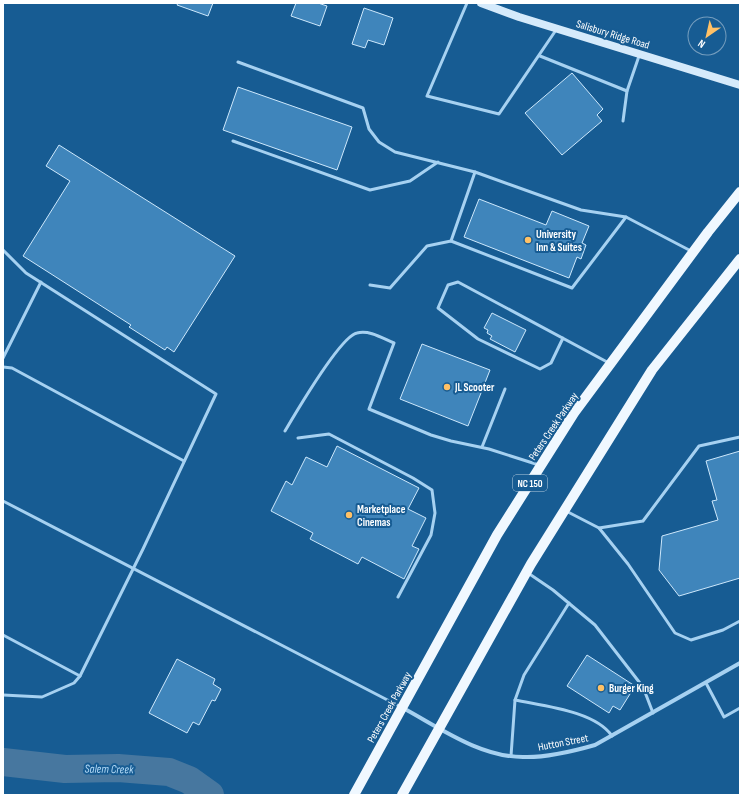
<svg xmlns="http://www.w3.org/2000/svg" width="743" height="798" font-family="'Sofia Sans Condensed',sans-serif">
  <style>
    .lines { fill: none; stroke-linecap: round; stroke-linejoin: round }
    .river { stroke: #47779f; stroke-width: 28 }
    .building { fill: #3f85bb; stroke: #cde8fc }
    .lane { stroke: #a6d1f1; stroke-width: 3 }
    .street { stroke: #a6d1f1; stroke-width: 4 }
    .secondary { stroke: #d5eafb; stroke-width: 8 }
    .primary { stroke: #f0f8ff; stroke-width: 10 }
    .poi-dot { fill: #ffc166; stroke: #175c93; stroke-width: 1.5 }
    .labels { text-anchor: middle; stroke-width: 4; stroke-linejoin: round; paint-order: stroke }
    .shield { fill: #175c93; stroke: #b9cedf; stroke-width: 1 }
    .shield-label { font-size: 10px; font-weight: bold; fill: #fff }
    .street-label { font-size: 11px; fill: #fff; stroke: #175c93 }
    .poi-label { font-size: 11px; font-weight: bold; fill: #fff; stroke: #175c93; text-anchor: start }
    .water-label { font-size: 12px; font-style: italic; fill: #b3daf7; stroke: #175c93 }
  </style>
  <rect width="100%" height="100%" fill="#175c93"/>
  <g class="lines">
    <polyline class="river" points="3,762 65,769 118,768 169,772 189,780 210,795"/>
  </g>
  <g class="building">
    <polygon points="178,3 213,3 208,16 177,5"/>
    <polygon points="296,3 318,3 327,6 320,26 291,16"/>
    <polygon points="364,8 393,18 384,45 368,40 365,48 352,44"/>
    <polygon points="572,73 603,109 597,115 602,121 562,155 525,113"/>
    <polygon points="238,87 352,127 337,170 223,130"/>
    <polygon points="59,145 235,256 174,352 167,347 165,350 129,327 131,325 23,256 70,181 46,166"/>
    <polygon points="479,199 546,225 552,211 589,226 582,243 586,245 581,259 577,257 569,278 464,237"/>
    <polygon points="492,313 526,330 515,352 490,339 492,336 487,333 488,330 484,328"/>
    <polygon points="422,344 490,370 468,426 400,399"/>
    <polygon points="337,446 419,488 408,509 426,518 412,546 419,549 404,579 362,557 358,564 310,539 313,533 271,511 286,481 292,485 306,457 327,467"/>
    <polygon points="740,451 740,578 679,596 659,570 662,536 718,520 712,501 717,500 706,461"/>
    <polygon points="587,655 635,686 620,710 613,706 609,713 567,686"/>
    <polygon points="177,659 215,679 213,684 221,689 215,701 212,700 199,725 193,722 187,733 149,713"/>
  </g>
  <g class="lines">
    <g class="lane">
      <polyline points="467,3 427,96 499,114 556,30"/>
      <polyline points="540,56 627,91"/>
      <polyline points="238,62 363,108 369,129 379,142 395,152 475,172"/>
      <polyline points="623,121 627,91 639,56"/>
      <polyline points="233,141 370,190 410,181 438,162"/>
      <polyline points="451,241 475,172 581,210 626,217 691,251"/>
      <polyline points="3,250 26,273 216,394 143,549 80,676 74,683 42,697 3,695"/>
      <polyline points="370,285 390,288 427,246 451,241 572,288 626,217"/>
      <polyline points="563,338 551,363 540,369 478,339 438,308 448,285 458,282 609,363"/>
      <polyline points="3,358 41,282"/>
      <polyline points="3,367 12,368 184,461"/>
      <path d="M285,431C295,414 341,336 357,333C370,330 382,338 394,343L369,409L431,435L451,441L489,449L539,465"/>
      <polyline points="298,438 329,434 413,478 432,490 435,513 431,535 398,597"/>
      <polyline points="482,447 505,389"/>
      <polyline points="3,501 401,707"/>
      <polyline points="566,511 599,528 628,564 675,633 691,640 723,630 740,621"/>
      <polyline points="599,528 643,521 699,446 740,437"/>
      <polyline points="528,573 553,590 595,625 643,687 653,713"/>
      <polyline points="3,635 80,676"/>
      <polyline points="706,683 724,717 740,708"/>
      <path d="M515,700C543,706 595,711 612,736"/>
      <polyline points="511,756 515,700 524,675 569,603"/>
    </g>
    <path class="street" d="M403,708C440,728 480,757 523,757C546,758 574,751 595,745L740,663"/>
    <polyline class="secondary" points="481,3 519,17 740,85"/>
    <g class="primary">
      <polyline points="354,795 497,535 574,413 708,232 740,192"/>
      <polyline points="402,795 531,564 652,370 740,259"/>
    </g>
  </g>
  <g class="poi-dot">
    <circle cx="528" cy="240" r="4"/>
    <circle cx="447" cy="387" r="4"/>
    <circle cx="349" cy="515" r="4"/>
    <circle cx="601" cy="688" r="4"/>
  </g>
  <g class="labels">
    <rect class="shield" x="513" y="475" width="34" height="16" rx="3"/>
    <g class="shield-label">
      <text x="530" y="487">NC 150</text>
    </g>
    <g class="street-label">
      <text transform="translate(613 34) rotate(17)" y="4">Salisbury Ridge Road</text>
      <text transform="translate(553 426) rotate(-56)" y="4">Peters Creek Parkway</text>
      <text transform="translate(389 707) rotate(-61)" y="4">Peters Creek Parkway</text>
      <text transform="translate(563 742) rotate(-11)" y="4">Hutton Street</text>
    </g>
    <g class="poi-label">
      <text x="536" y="238">University<tspan x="536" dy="13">Inn &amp; Suites</tspan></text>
      <text x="455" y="391">JL Scooter</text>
      <text x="357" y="513">Marketplace<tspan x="357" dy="13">Cinemas</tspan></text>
      <text x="609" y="692">Burger King</text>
    </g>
    <g class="water-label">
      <text transform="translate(109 769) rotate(1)" y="4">Salem Creek</text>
    </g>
  </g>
  <rect width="743" height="798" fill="none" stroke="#ffffff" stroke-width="8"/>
  <g transform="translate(707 36) rotate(214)"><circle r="19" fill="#175c93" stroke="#749dbe"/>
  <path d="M0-3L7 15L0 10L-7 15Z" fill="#ffc166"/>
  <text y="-6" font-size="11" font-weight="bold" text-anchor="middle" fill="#ffffff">N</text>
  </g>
</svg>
